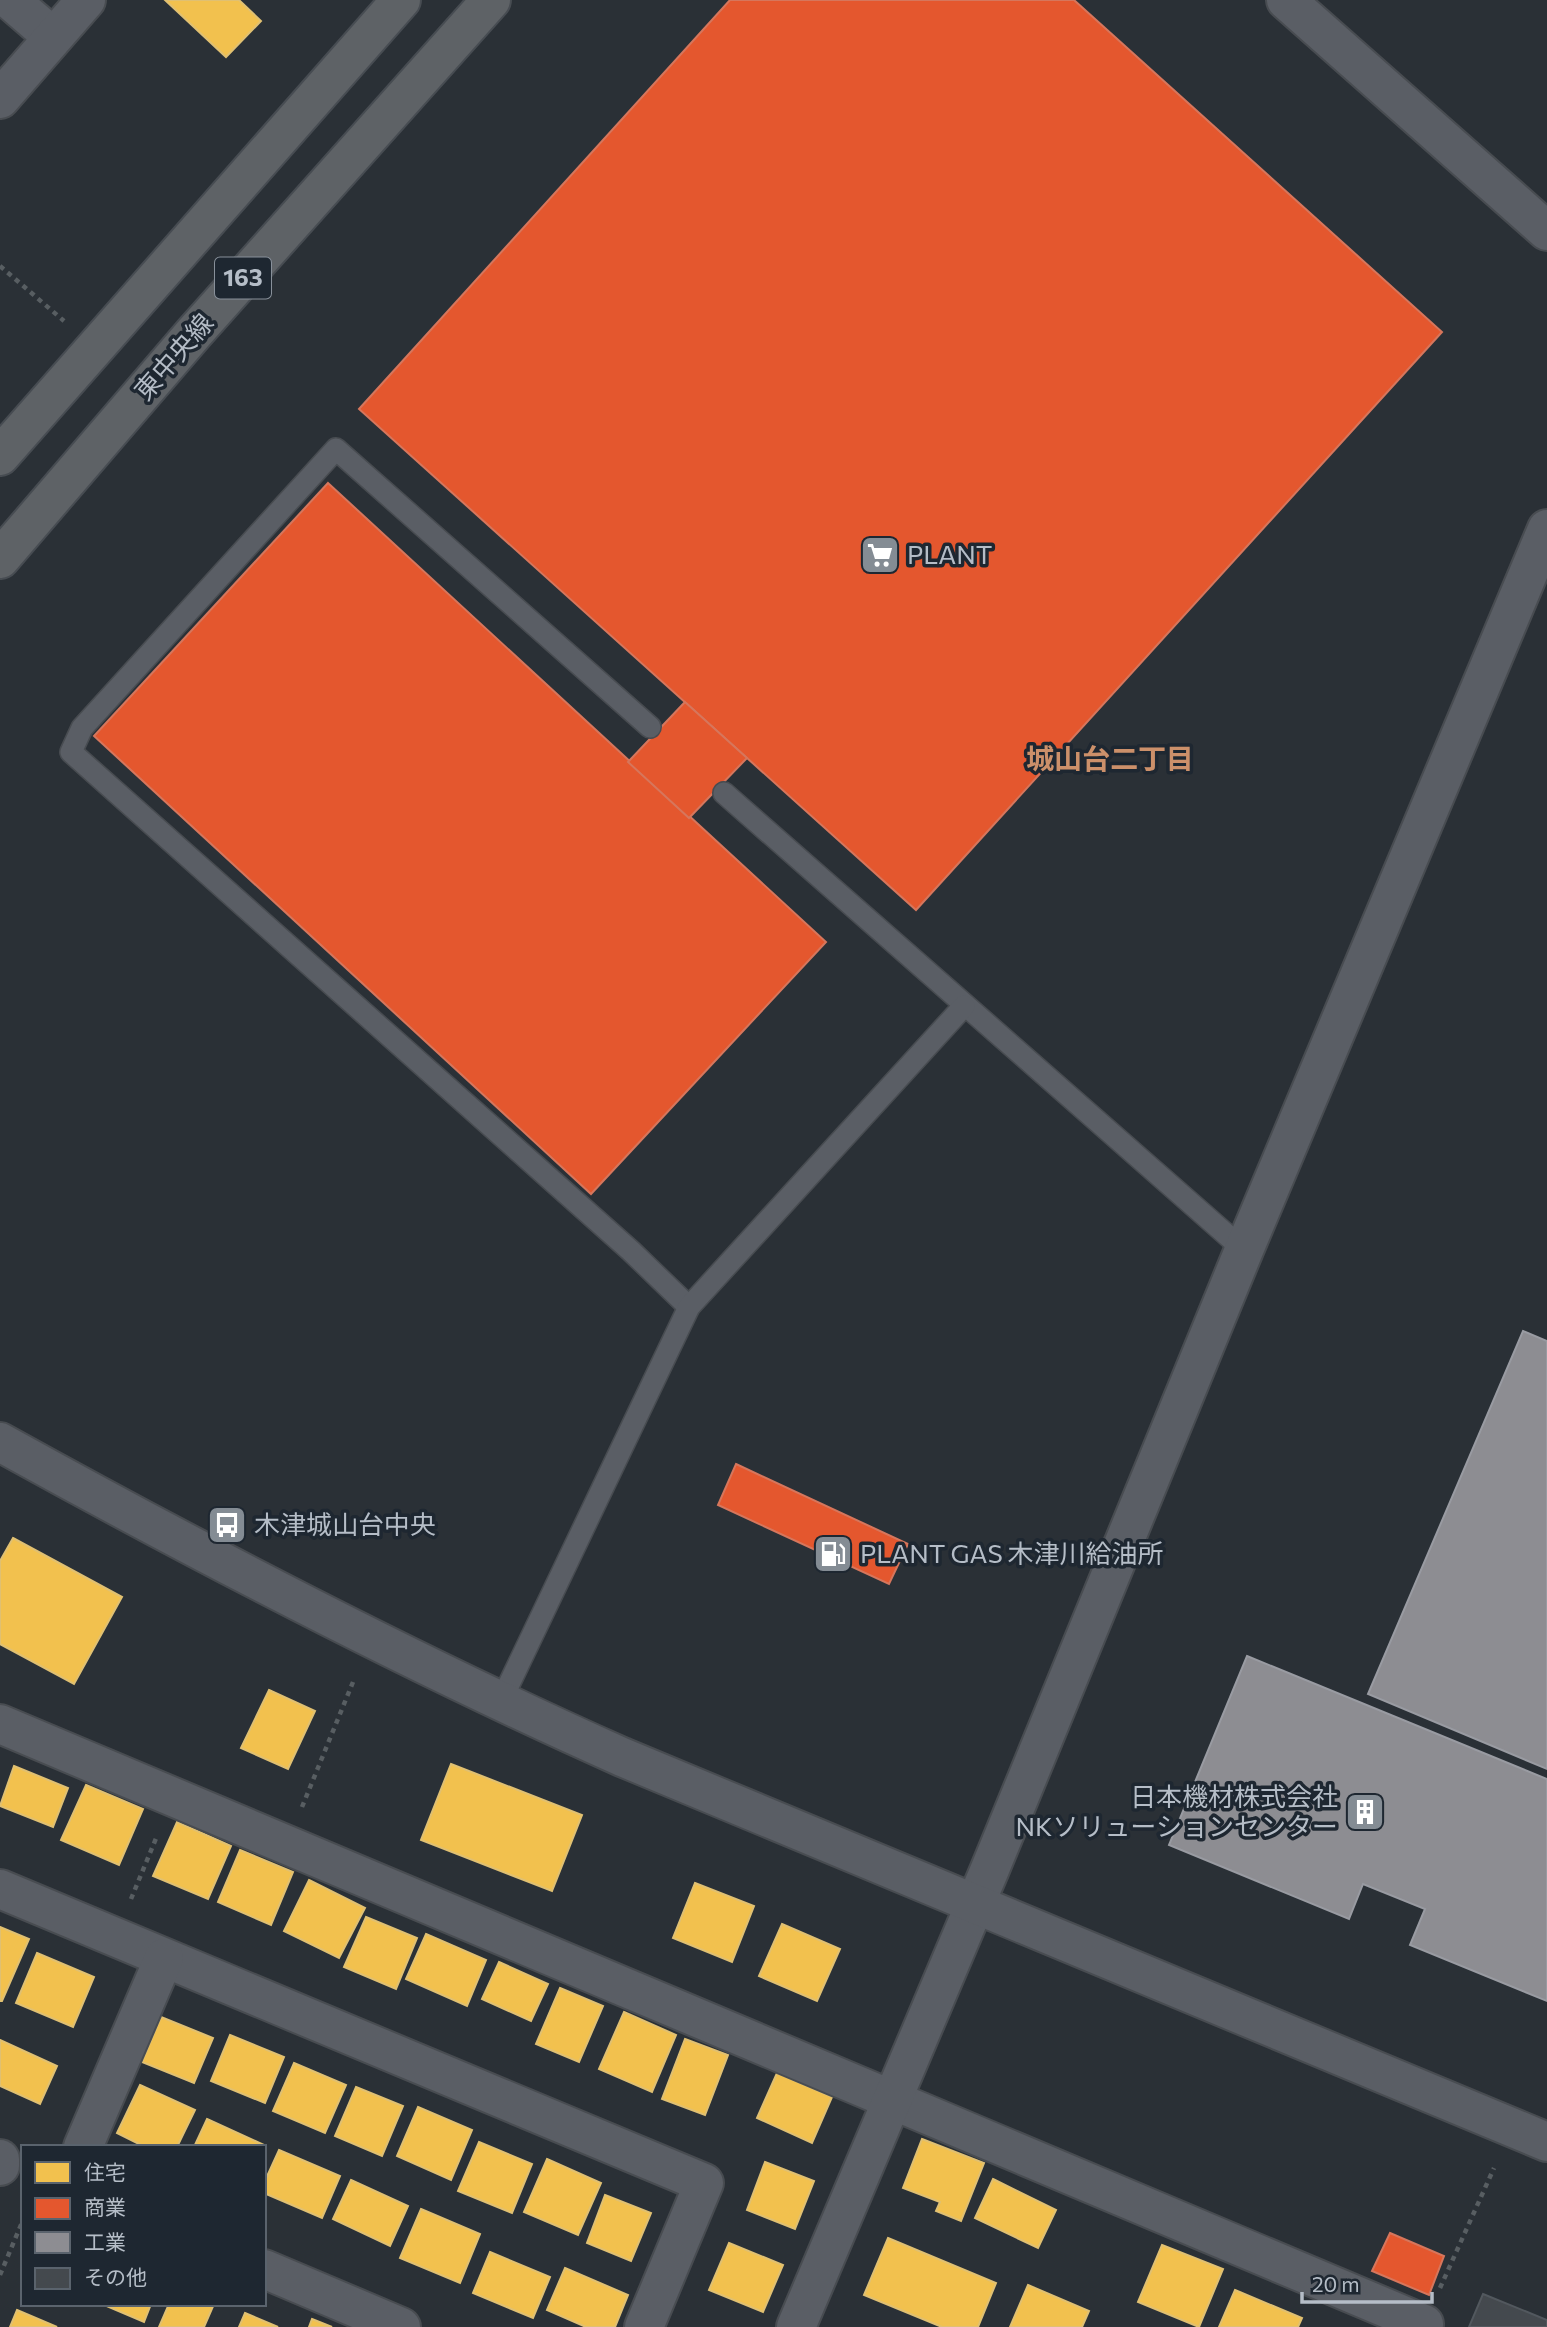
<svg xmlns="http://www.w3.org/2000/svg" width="1547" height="2327" font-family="Commissioner,'Noto Sans JP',sans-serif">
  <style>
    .homes { fill: #f2c14e; stroke: #e0c072; stroke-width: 2 }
    .shops { fill: #e4572e; stroke: #d6765c; stroke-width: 2 }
    .industry { fill: #8d8d92; stroke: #999ba2; stroke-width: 2 }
    .building { fill: #44494e; stroke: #52585e; stroke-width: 2 }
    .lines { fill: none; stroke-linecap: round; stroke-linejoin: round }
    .service-casing { stroke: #484c51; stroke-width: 24 }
    .minor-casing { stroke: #484c51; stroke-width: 42 }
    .tertiary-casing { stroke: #484c51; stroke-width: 42 }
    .trunk-casing { stroke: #474c52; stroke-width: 42 }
    .path { stroke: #585e62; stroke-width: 4.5; stroke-dasharray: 5 5; stroke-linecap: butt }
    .service { stroke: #5a5e65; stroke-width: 21 }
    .minor { stroke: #5a5e65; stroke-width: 38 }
    .tertiary { stroke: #5a5e65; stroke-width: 38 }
    .trunk { stroke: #5e6266; stroke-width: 38 }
    .labels { text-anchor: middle; stroke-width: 7; stroke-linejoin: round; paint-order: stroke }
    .shield { fill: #1e2731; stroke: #88909a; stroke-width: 2 }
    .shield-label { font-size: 24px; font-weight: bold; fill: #b5bdc7 }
    .street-label { font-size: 26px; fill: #b5bdc7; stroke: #1e2731 }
    .poi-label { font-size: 26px; fill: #b5bdc7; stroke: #1e2731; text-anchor: start }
    .neighbourhood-label { font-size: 28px; font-weight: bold; fill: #cc906a; stroke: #1e2731 }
  </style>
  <rect width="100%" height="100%" fill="#2a3036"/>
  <g class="homes">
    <polygon points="165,0 239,0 261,21 226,57"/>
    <polygon points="13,1538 122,1597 74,1684 0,1644 0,1561"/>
    <polygon points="269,1690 315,1711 288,1769 241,1748"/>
    <polygon points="451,1764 582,1815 552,1891 421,1840"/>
    <polygon points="14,1766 68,1788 53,1827 0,1806"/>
    <polygon points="86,1785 143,1809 119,1865 61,1840"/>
    <polygon points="177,1822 231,1846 208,1899 153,1876"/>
    <polygon points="240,1850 293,1872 271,1925 218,1902"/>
    <polygon points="309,1880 365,1908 339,1958 284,1931"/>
    <polygon points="695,1883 754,1906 732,1962 673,1938"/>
    <polygon points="366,1917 417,1938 396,1989 344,1967"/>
    <polygon points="782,1924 840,1949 817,2001 759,1976"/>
    <polygon points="0,1927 29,1939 2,2001 0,2001"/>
    <polygon points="426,1934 486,1960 467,2006 406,1979"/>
    <polygon points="37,1953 94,1977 73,2027 16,2003"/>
    <polygon points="499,1962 548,1984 531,2021 482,1999"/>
    <polygon points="560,1988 603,2006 579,2062 536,2044"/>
    <polygon points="624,2012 676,2035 652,2092 599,2069"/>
    <polygon points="161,2017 213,2038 194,2083 142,2062"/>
    <polygon points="230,2035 284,2057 265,2103 211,2081"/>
    <polygon points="685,2039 728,2055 705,2115 662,2099"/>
    <polygon points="0,2040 57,2066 40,2104 0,2086"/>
    <polygon points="294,2063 346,2085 325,2133 273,2111"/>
    <polygon points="777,2073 832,2097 812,2143 757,2118"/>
    <polygon points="140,2085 195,2110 177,2147 145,2147 117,2133"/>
    <polygon points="356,2087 403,2106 382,2156 335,2136"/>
    <polygon points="418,2107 472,2130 451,2180 397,2156"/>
    <polygon points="207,2119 264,2145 263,2147 194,2147"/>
    <polygon points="922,2139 984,2163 961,2221 936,2211 940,2202 903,2188"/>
    <polygon points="479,2142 532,2164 512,2213 458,2191"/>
    <polygon points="279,2150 340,2176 322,2218 264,2193 264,2183"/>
    <polygon points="547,2159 601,2183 578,2235 524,2212"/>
    <polygon points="765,2162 814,2181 795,2229 747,2210"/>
    <polygon points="993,2179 1056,2210 1038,2248 975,2218"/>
    <polygon points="351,2180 408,2206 390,2246 333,2219"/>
    <polygon points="605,2195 651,2213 631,2261 587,2243"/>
    <polygon points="421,2209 480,2234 460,2283 400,2258"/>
    <polygon points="888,2238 996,2283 978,2327 942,2327 864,2295"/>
    <polygon points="729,2243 783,2265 763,2312 709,2290"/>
    <polygon points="1162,2245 1223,2269 1199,2327 1138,2302"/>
    <polygon points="490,2252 550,2277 533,2318 473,2293"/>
    <polygon points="565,2268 628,2295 615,2327 586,2327 547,2310"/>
    <polygon points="1028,2285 1089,2311 1082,2327 1010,2327"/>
    <polygon points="1235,2290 1302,2318 1298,2327 1219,2327"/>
    <polygon points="102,2304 151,2304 144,2322"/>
    <polygon points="169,2304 214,2304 204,2327 159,2327"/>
    <polygon points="17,2310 57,2327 10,2327"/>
    <polygon points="245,2313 278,2327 239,2327"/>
    <polygon points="312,2319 332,2327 309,2327"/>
  </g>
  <g class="shops">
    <polygon points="730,0 1074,0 1442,332 916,910 359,409"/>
    <polygon points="328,483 826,942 591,1194 94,736"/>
    <polygon points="685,702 747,758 689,818 628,762"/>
    <polygon points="736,1464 908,1544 889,1584 718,1505"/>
    <polygon points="1390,2233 1444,2256 1429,2295 1372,2271"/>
  </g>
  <g class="industry">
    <polygon points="1523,1331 1547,1341 1547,1769 1368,1694"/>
    <polygon points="1247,1656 1547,1779 1547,2001 1410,1945 1425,1909 1363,1884 1349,1919 1169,1845"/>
  </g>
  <polygon class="building" points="1483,2294 1547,2320 1547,2327 1469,2327"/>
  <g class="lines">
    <g class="service-casing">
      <g id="service">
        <polyline points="650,727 336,449 82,728 71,752 631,1251 689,1307"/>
        <polyline points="724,793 1244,1250"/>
        <polyline points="500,1703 689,1307 964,1006"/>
      </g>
    </g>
    <g class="minor-casing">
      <g id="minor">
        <polyline points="10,0 53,37"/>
        <polyline points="1286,0 1547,231"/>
        <polyline points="0,99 86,0"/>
        <polyline points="0,1724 1424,2324 1423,2327"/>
        <polyline points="0,1889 704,2183 644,2327"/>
        <polyline points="83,2147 164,1958"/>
        <polyline points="0,2159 0,2166"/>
        <polyline points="264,2269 401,2327"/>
        <polyline points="796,2327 990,1869 1244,1250 1547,529"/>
      </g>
    </g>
    <g class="tertiary-casing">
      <path id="tertiary" d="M0,1442C204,1555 409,1662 622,1757L1547,2142"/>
    </g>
    <g class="trunk-casing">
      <g id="trunk">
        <polyline points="0,456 401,0"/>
        <polyline points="0,559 194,333 491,0"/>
      </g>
    </g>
    <g class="path">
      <polyline points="0,266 64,321"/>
      <polyline points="302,1807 353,1682"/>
      <polyline points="131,1899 157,1836"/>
      <polyline points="0,2275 23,2220"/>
      <polyline points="1440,2288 1494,2168"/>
    </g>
    <use href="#service" class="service"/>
    <use href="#minor" class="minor"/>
    <use href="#tertiary" class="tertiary"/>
    <use href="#trunk" class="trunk"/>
  </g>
  <defs>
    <g id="supermarket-square" transform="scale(2.0125)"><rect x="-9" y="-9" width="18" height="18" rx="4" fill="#848c94" stroke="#1e2731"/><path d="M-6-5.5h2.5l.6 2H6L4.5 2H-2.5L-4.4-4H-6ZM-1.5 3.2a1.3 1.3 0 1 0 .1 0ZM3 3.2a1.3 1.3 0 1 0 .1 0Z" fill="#fff"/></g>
    <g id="bus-square" transform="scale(2.0125)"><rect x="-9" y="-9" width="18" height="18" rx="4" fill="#848c94" stroke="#1e2731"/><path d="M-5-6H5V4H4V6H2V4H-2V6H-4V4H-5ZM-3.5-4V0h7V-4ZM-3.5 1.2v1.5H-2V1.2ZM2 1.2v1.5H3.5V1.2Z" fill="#fff"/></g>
    <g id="fuel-square" transform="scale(2.0125)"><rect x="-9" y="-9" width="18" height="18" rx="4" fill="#848c94" stroke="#1e2731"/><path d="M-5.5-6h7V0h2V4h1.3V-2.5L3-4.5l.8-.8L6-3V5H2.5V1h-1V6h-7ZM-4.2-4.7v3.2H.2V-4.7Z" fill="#fff"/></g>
    <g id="building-square" transform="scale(2.0125)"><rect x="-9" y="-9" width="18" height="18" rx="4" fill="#848c94" stroke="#1e2731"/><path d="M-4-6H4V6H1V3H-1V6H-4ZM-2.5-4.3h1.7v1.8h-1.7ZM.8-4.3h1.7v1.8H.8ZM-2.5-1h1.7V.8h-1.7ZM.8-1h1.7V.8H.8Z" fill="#fff"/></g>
  </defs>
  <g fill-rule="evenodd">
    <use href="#supermarket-square" x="880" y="555"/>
    <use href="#bus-square" x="227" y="1525"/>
    <use href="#fuel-square" x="833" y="1554"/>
    <use href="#building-square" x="1365" y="1812"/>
  </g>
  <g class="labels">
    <rect class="shield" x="215" y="257.5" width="56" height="41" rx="5"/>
    <g class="shield-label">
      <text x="243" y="286">163</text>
    </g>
    <g class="street-label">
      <text transform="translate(174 357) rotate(-49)" y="9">東中央線</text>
    </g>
    <g class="poi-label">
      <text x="907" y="564">PLANT</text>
      <text x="254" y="1534">木津城山台中央</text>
      <text x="860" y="1563">PLANT GAS 木津川給油所</text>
      <text x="1338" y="1806" text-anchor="end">日本機材株式会社<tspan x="1338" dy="30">NKソリューションセンター</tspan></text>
    </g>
    <g class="neighbourhood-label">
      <text x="1110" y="769">城山台二丁目</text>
    </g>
  </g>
  <rect x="21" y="2145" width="245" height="161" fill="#1e2731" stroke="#5a636d" stroke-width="2"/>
  <rect x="35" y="2162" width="35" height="21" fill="#f2c14e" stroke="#5a636d" stroke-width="2"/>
  <text x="84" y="2180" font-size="21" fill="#b5bdc7">住宅</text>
  <rect x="35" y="2198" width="35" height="21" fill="#e4572e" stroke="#5a636d" stroke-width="2"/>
  <text x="84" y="2215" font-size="21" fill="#b5bdc7">商業</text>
  <rect x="35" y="2232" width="35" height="21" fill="#8d8d92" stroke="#5a636d" stroke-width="2"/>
  <text x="84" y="2250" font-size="21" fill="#b5bdc7">工業</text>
  <rect x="35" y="2268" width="35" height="21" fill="#44494e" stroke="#5a636d" stroke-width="2"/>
  <text x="84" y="2285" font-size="21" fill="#b5bdc7">その他</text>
  <path d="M1302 2292v10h130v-10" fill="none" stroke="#b5bdc7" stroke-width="3.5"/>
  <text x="1312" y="2292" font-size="21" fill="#b5bdc7" stroke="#1e2731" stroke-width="5" paint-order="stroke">20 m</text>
</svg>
